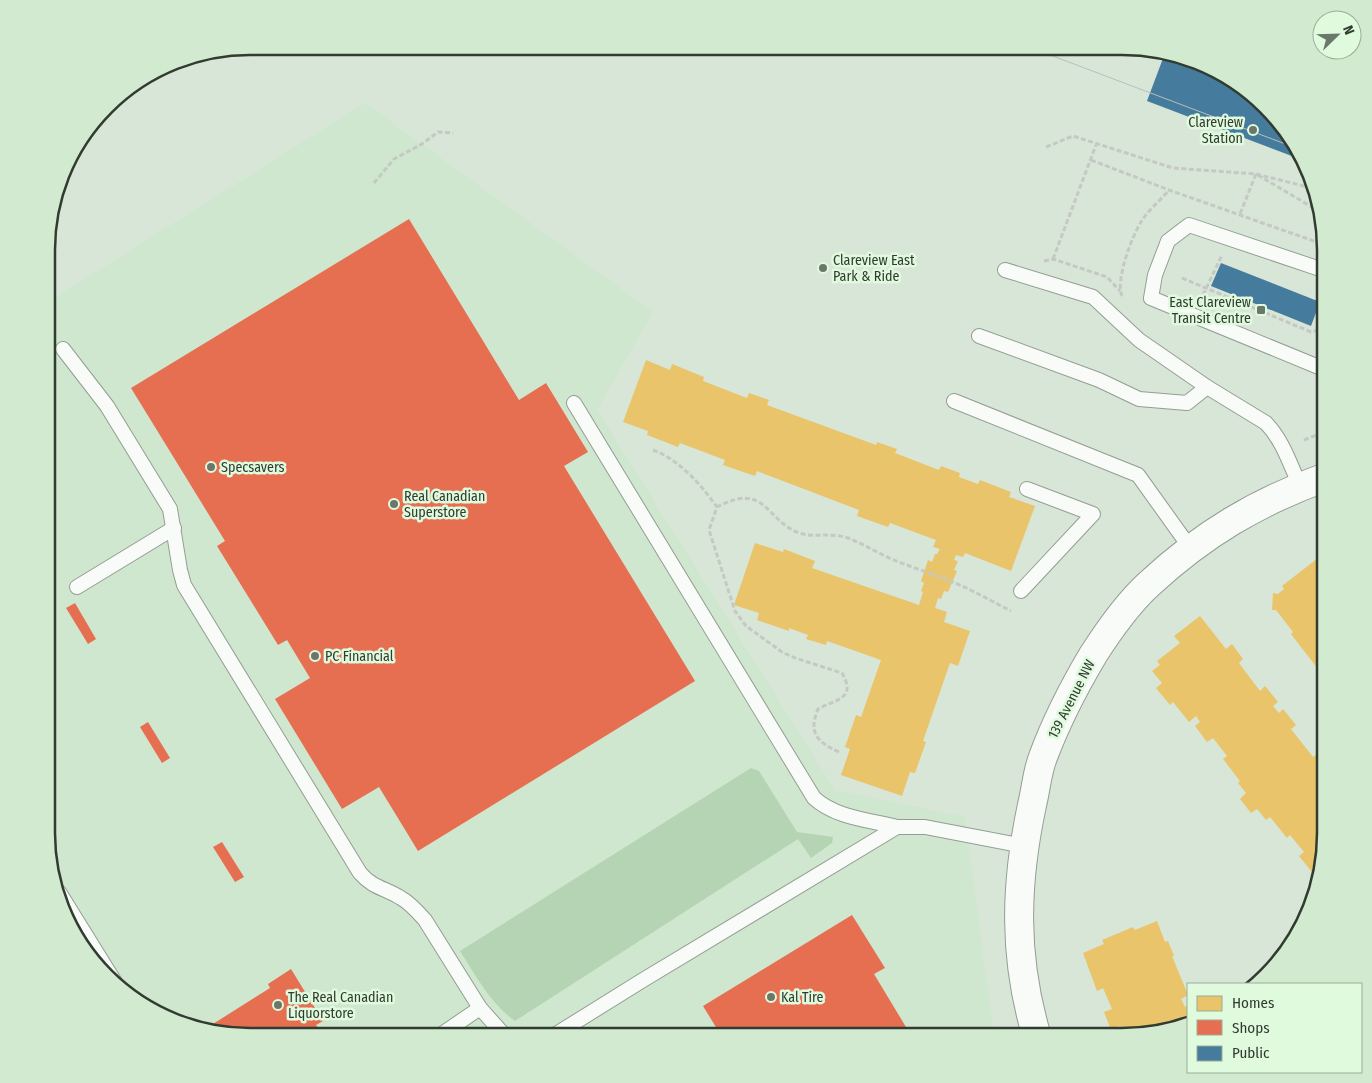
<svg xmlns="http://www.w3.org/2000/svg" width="1372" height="1083" font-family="'Fira Sans Condensed',sans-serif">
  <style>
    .built { fill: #cfe7ce }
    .green { fill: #b5d4b3 }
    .homes { fill: #e9c46a }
    .shops { fill: #e76f51 }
    .public { fill: #457b9d }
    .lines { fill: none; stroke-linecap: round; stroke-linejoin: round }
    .lane-casing { stroke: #939d92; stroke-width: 16 }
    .secondary-casing { stroke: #939d92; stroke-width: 30 }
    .path { stroke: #c4c9c4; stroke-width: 3; stroke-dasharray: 5 2.5; stroke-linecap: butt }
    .lane { stroke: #f9fbf9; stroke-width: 14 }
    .secondary { stroke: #f9fbf9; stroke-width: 28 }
    .tram { stroke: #babeba; stroke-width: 1 }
    .poi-dot { fill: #6b776a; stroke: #e0fade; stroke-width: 2 }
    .labels { text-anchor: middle; stroke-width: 5; stroke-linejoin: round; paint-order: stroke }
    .poi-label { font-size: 14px; fill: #313b30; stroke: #e0fade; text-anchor: start }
    .street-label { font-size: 14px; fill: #313b30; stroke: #e0fade }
    .rim { fill: none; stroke: #313b30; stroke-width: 2.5 }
  </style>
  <rect width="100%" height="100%" fill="#d8e6d7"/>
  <polygon class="built" points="365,103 653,312 597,410 835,790 965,817 994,1037 237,1036 172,1021 115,986 67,923 47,847 48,302"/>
  <path class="green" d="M751,768L759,771L797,832L833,837L832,843L811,858L798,839L515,1021C490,1003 476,976 460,951Z"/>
  <g class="homes">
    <polygon points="646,360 670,370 672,364 704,377 703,381 747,398 749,393 769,400 767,405 876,445 877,442 897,449 895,453 939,470 941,466 960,473 959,477 978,484 980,480 1011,492 1009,497 1035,506 1011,571 965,553 963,557 956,555 954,560 958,561 954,570 957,571 948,592 944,591 941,599 938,598 935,608 947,612 944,622 970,631 958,666 950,663 923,741 926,742 915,773 910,772 902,796 841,775 850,749 845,747 856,715 861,717 881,660 827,641 826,645 806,639 808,635 789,628 789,631 757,620 759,613 734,605 755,543 783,552 784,549 815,561 812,568 919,605 923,592 921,591 924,583 921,581 928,560 932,562 935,554 937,554 940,549 933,547 936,540 890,523 888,527 857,516 859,510 757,471 755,476 723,465 725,460 680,443 678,447 647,435 648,431 623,422"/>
    <polygon points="1326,555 1325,631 1325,678 1291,634 1293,632 1276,610 1272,610 1273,593 1278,594 1284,589 1282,586 1318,558 1319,560"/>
    <polygon points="1200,616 1226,649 1232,644 1243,659 1239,663 1260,691 1265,686 1278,702 1273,706 1279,713 1283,709 1296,725 1291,729 1313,757 1319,752 1325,760 1325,847 1320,870 1318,868 1312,872 1299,856 1304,852 1290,835 1287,838 1270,817 1266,820 1257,809 1251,813 1240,799 1246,793 1238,783 1240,781 1223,759 1227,756 1213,738 1207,742 1195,726 1200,722 1196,716 1189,722 1173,702 1170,705 1156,688 1162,683 1152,671 1160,665 1157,661 1180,643 1174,636"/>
    <polygon points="1157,921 1165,942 1168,941 1174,956 1172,956 1188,995 1181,999 1185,1007 1188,1005 1188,1024 1122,1037 1114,1037 1123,1033 1120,1026 1111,1030 1104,1012 1112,1009 1103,988 1097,991 1083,953 1104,944 1102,940 1133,927 1135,930"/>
  </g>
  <g class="shops">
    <polygon points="409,219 519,400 546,383 588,452 564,466 695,681 418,851 379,787 342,809 275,699 310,678 287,640 278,645 217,546 225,541 131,388"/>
    <polygon points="75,603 96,639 88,644 66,608"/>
    <polygon points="148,722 170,758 162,763 140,727"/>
    <polygon points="222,842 244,877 235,882 213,847"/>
    <polygon points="852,915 885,968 874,974 912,1037 722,1037 703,1006"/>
    <polygon points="291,969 323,1021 316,1025 324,1036 237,1036 205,1029 270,988 268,984"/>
  </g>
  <g class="public">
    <polygon points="1165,53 1200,62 1257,97 1305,161 1147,101"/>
    <polygon points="1221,263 1320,302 1311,326 1211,286"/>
  </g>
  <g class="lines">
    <g class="lane-casing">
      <g id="lane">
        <path d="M1005,270L1093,297L1139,340L1207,387L1266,423C1283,441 1290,464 1300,486"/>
        <polyline points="979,336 1099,380 1139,399 1187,403 1207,387"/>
        <path d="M63,349L107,406L170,509L180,570L184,585L360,873C373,888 385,888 401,898C410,903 418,912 425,920L480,1008L505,1036"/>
        <polyline points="1326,370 1151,298 1155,275 1168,241 1189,225 1326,271"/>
        <polyline points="954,401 1138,475 1191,549"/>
        <path d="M574,403L814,798C836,818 869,820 897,827"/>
        <polyline points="77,587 174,528"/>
        <polyline points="1021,591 1093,514 1027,489"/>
        <polyline points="59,892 118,987"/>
        <polyline points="439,1036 480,1008"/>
        <polyline points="553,1036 643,980 897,827 925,827 1024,846"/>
      </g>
    </g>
    <g class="secondary-casing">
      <path id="secondary" d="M1037,1037C1013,957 1015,885 1032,805C1036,789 1037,772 1043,757C1056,722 1074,687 1093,655C1109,630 1127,604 1149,584C1203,534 1257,502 1326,477"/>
    </g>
    <g class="path">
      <polyline points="1046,147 1073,136 1173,168 1256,174 1240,214"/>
      <polyline points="1091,160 1169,190 1325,245"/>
      <polyline points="374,183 394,159 422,144 438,132 453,133"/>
      <polyline points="1312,188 1256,174 1317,210"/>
      <polyline points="1053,259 1096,145"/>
      <polyline points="1044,261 1053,259 1107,277 1120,291"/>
      <polyline points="1182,278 1311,332 1326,328"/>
      <polyline points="1203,295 1222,255"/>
      <path d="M1122,296C1115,281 1132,236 1141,222C1147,211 1161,200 1169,190"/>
      <polyline points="1304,440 1326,431"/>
      <path d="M653,450C680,460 701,485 717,507"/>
      <path d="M839,752C817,742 808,733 818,709C836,699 857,699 842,673L795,658L782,652L746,626L735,611L709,530L717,507C766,481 765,520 799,533C813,538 831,532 848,538C861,543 873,550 885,556C906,566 929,572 950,581C971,589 991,601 1011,611"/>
    </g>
    <use href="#lane" class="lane"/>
    <use href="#secondary" class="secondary"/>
    <g class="tram">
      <polyline points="1029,47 1296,148"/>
      <polyline points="1176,56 1214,71"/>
    </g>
  </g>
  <g class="poi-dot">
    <circle cx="1253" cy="130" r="5"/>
    <circle cx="823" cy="268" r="5"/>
    <rect x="1256" y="305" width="10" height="10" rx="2.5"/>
    <circle cx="211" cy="467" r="5"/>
    <circle cx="394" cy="504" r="5"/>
    <circle cx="315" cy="656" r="5"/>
    <circle cx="771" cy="997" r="5"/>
    <circle cx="278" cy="1005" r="5"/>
  </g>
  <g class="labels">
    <g class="poi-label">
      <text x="1243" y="127" text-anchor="end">Clareview<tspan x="1243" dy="16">Station</tspan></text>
      <text x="833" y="265">Clareview East<tspan x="833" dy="16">Park &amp; Ride</tspan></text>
      <text x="1251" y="307" text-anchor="end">East Clareview<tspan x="1251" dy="16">Transit Centre</tspan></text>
      <text x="221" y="472">Specsavers</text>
      <text x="404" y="501">Real Canadian<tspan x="404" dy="16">Superstore</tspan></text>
      <text x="325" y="661">PC Financial</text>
      <text x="288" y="1002">The Real Canadian<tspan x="288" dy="16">Liquorstore</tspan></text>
      <text x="781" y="1002">Kal Tire</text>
    </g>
    <g class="street-label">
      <text transform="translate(1071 699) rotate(-63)" y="5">139 Avenue NW</text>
    </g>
  </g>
  <path d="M0 0H1372V1083H0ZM250 55H1122A195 195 0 0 1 1317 250V833A195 195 0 0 1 1122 1028H250A195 195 0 0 1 55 833V250A195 195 0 0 1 250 55Z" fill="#d2ebd0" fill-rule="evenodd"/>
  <path class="rim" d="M250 55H1122A195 195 0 0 1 1317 250V833A195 195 0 0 1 1122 1028H250A195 195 0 0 1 55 833V250A195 195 0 0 1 250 55Z"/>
  <rect x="1187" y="983" width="175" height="90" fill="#e0fade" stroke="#9aae98"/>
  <rect x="1197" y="996" width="25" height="15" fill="#e9c46a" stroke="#9aae98"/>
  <text x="1232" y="1008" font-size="15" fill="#313b30">Homes</text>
  <rect x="1197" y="1020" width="25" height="15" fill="#e76f51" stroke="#9aae98"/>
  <text x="1232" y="1033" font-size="15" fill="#313b30">Shops</text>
  <rect x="1197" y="1046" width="25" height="15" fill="#457b9d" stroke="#9aae98"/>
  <text x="1232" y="1058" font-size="15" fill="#313b30">Public</text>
  <g transform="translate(1337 35) rotate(67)"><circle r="24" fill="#e0fade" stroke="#9aae98"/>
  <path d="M0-4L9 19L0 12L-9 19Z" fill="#6b776a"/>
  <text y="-8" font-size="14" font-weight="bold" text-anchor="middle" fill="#313b30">N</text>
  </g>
</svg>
